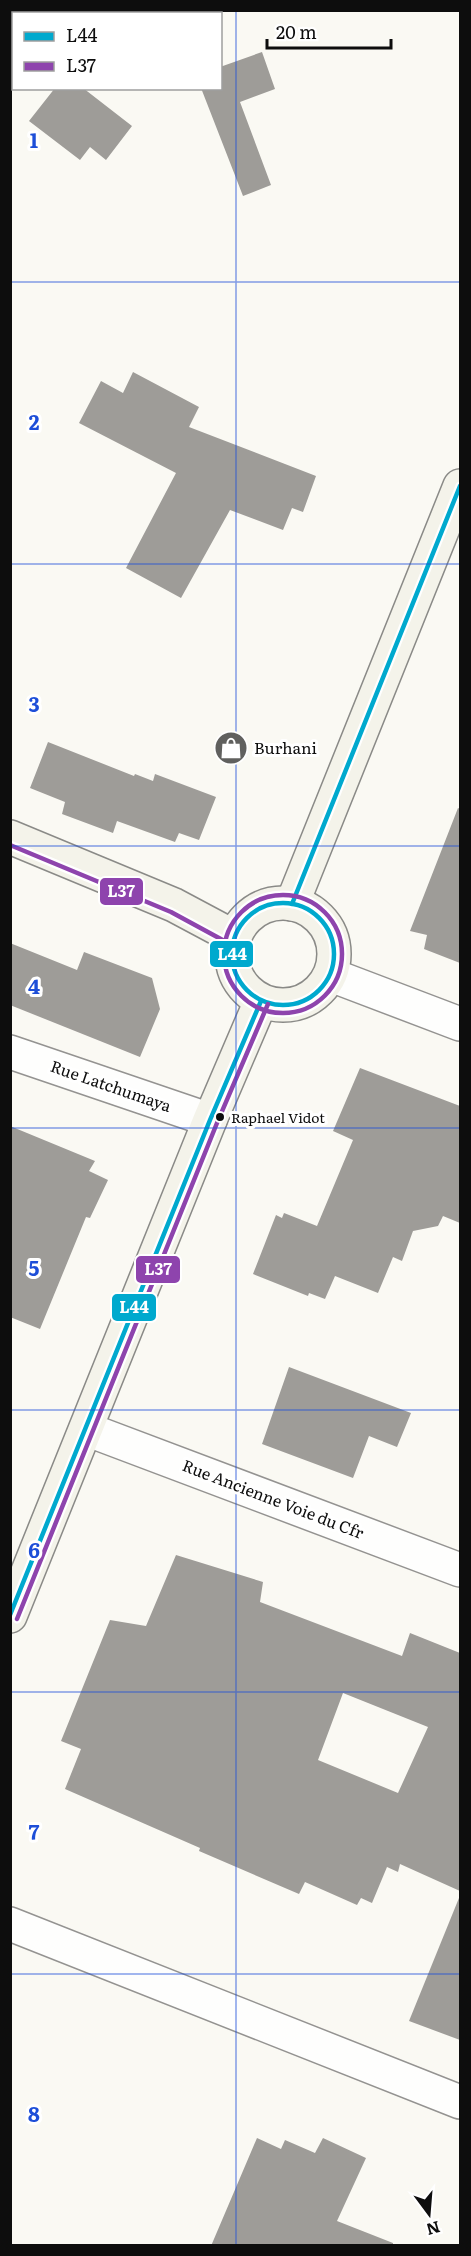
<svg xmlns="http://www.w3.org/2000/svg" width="471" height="2256" font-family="Literata,serif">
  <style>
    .building { fill: #9e9c98; fill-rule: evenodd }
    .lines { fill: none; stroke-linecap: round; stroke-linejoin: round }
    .street-casing { stroke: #949391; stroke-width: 36 }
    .secondary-casing { stroke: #8a8a87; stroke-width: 36 }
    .street { stroke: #fefefd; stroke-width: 33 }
    .secondary { stroke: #f4f3ea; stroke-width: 33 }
    .bus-1-casing { stroke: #fff; stroke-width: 9 }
    .bus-2-casing { stroke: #fff; stroke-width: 9 }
    .bus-1 { stroke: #00a9ce; stroke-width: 4.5 }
    .bus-2 { stroke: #8e44ad; stroke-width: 4.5 }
    .grid { fill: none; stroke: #1d4ed8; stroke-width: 1.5; stroke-opacity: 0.55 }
    .bus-dot { fill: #0d0d0d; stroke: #fff; stroke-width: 2 }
    .labels { text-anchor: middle; stroke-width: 6; stroke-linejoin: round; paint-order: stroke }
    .bus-label { font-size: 14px; fill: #0d0d0d; stroke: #fff; text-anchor: start }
    .poi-label { font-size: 16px; fill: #0d0d0d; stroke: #fff; text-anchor: start }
    .street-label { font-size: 16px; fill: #0d0d0d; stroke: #fff }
    .grid-label { font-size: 20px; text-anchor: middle; font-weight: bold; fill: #1d4ed8; stroke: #fff; stroke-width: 6; stroke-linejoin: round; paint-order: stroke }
    .line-badge { stroke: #fff; stroke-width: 2 }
    .badge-label { font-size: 16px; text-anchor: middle; font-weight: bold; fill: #fff }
  </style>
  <rect width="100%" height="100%" fill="#faf9f3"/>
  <g class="building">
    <polygon points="262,52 275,89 240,102 271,185 243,196 201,88 220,88 220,67"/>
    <polygon points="55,88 83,88 132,126 106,160 90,147 80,160 29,121"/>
    <polygon points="133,372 199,407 189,427 316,476 303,512 292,508 283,530 230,510 181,598 126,568 176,473 79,423 101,381 123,393"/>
    <polygon points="48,742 134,776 135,774 153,781 155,774 216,797 199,840 179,833 175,842 117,821 113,833 62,814 65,802 30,788"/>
    <polygon points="458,808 460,809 460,963 424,949 427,935 410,931"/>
    <polygon points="10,943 77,970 84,952 152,978 160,1009 140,1057 10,1005"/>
    <polygon points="360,1068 460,1106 460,1223 443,1216 438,1226 413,1231 402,1261 393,1257 378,1293 335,1276 325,1299 309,1293 308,1296 253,1274 276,1215 282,1218 284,1213 317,1226 353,1140 333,1131"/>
    <polygon points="10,1126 95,1161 89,1171 108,1180 90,1218 86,1217 40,1329 10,1317"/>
    <polygon points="289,1367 411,1413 397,1447 369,1436 353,1478 262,1444"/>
    <path d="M176,1555L263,1582L260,1602L402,1656L410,1633L460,1653V1891L400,1864L398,1872L387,1867L372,1903L361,1898L357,1905L305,1882L299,1894L199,1851L200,1848L65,1789L81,1749L61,1741L110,1620L146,1626ZM343,1693L428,1727L398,1793L318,1760Z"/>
    <polygon points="459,1898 460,1899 460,2040 409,2021"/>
    <polygon points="257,2138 281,2149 285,2140 315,2153 323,2138 366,2158 337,2221 393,2243 393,2246 211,2246"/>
  </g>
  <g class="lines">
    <g class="street-casing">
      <g id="street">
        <polyline points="128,10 131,14"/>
        <polyline points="185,14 188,10"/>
        <polyline points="331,975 460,1024"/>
        <polyline points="10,1052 210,1120"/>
        <polyline points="86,1429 460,1570"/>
        <polyline points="10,1924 460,2102"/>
      </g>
    </g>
    <g class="secondary-casing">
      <g id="secondary">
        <polyline points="10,837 174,905 234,937"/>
        <circle cx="283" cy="954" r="51"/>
        <polyline points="292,904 460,486"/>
        <polyline points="10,1616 210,1120 261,1001"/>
      </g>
    </g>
    <use href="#street" class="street"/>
    <use href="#secondary" class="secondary"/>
    <g class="bus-1-casing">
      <g id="bus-1">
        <circle cx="283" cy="954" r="51"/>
        <polyline points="292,904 460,486"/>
        <polyline points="10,1615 210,1120 261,1001"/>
      </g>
    </g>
    <g class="bus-2-casing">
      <g id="bus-2">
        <polyline points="10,845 171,912 230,944"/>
        <circle cx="283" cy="954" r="59"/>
        <polyline points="17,1619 217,1123 268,1004"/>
      </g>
    </g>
    <use href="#bus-1" class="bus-1"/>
    <use href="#bus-2" class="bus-2"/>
  </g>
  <path class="grid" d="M236,10V2246M10,282H460M10,564H460M10,846H460M10,1128H460M10,1410H460M10,1692H460M10,1974H460"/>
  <defs>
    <g id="shop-disc" transform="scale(1.725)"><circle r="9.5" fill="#60605e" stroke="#fff"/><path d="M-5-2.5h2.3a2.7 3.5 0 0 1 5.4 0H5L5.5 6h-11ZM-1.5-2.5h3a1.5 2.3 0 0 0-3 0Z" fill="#fff"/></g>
  </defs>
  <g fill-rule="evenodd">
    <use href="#shop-disc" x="231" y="748"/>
  </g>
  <circle class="bus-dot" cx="220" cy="1117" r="5"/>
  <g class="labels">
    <g class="bus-label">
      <text x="231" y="1123">Raphael Vidot</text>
    </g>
    <g class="poi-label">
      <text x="254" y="754">Burhani</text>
    </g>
    <g class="street-label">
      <text transform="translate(111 1086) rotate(19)" y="6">Rue Latchumaya</text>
      <text transform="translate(273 1499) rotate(21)" y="6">Rue Ancienne Voie du Cfr</text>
    </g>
  </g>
  <g class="grid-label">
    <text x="34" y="148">1</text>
    <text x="34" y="430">2</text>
    <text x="34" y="712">3</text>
    <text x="34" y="994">4</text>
    <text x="34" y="1276">5</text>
    <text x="34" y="1558">6</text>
    <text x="34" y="1840">7</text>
    <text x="34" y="2122">8</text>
  </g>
  <g class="line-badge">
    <rect x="99" y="877" width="45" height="29" rx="6" fill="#8e44ad"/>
    <rect x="209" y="940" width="45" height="28" rx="6" fill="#00a9ce"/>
    <rect x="135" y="1255" width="46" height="29" rx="6" fill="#8e44ad"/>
    <rect x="111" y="1293" width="46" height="29" rx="6" fill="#00a9ce"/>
  </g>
  <g class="badge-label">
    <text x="121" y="897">L37</text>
    <text x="232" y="960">L44</text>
    <text x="158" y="1275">L37</text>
    <text x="134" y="1313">L44</text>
  </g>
  <rect width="471" height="2256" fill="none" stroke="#0d0d0d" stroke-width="24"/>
  <rect x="12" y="12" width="210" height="78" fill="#ffffff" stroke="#9e9e9e" stroke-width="1.5"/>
  <rect x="24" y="32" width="30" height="9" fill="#00a9ce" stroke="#9e9e9e" stroke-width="1.5"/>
  <text x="66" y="42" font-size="18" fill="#0d0d0d">L44</text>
  <rect x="24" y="62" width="30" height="9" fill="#8e44ad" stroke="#9e9e9e" stroke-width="1.5"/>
  <text x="66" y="72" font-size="18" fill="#0d0d0d">L37</text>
  <g transform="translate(429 2214) rotate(164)" stroke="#ffffff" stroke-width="4.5" paint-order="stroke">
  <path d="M0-4.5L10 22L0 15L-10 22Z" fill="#0d0d0d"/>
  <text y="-9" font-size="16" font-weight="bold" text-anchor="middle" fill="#0d0d0d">N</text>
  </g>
  <path d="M267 39v9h124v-9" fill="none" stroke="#0d0d0d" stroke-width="3"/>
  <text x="276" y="39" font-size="18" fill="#0d0d0d" stroke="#ffffff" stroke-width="4.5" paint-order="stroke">20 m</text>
</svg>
